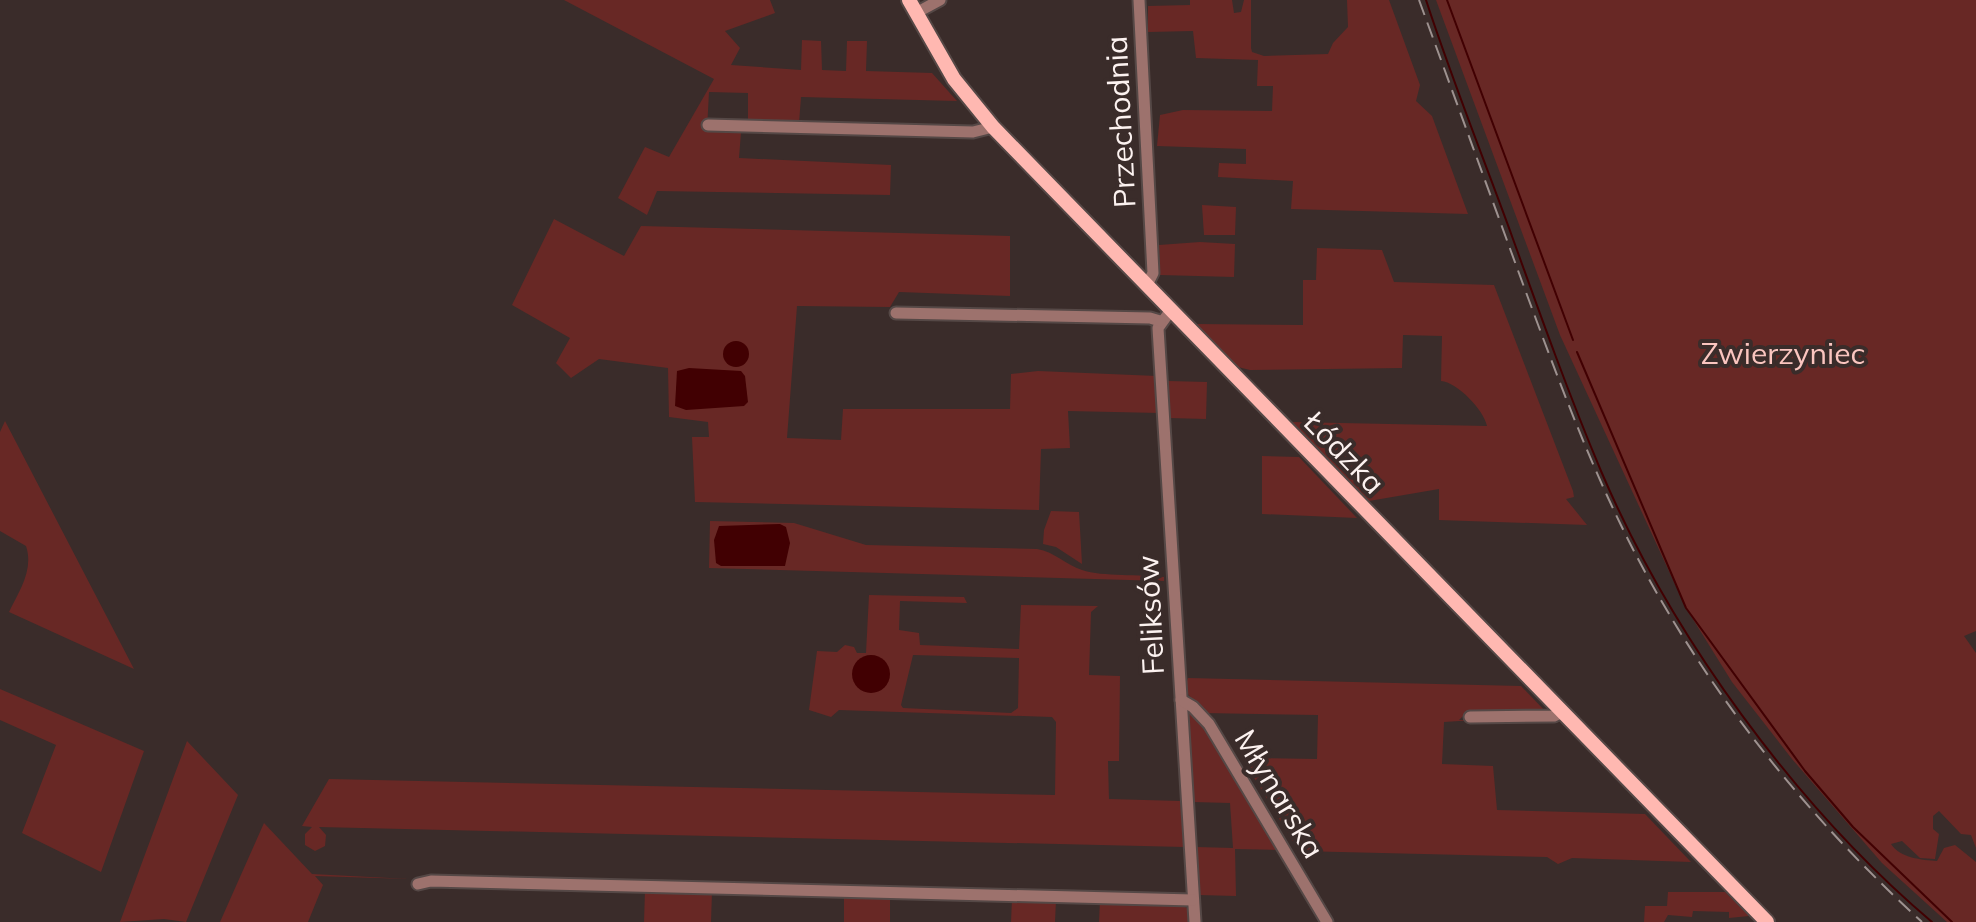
<svg xmlns="http://www.w3.org/2000/svg" width="1976" height="922" font-family="Mulish,sans-serif">
  <style>
    .green { fill: #682825; fill-rule: evenodd }
    .water { fill: #410002 }
    .lines { fill: none; stroke-linecap: round; stroke-linejoin: round }
    .stream { stroke: #410002; stroke-width: 2 }
    .minor-casing { stroke: #554846; stroke-width: 15 }
    .major-casing { stroke: #554846; stroke-width: 18 }
    .minor { stroke: #9d726d; stroke-width: 11 }
    .major { stroke: #ffb8b1; stroke-width: 14 }
    .rail { stroke: #9e9290; stroke-width: 2; stroke-dasharray: 16 8; stroke-linecap: butt }
    .labels { text-anchor: middle; stroke-width: 8; stroke-linejoin: round; paint-order: stroke }
    .street-label { font-size: 30px; fill: #fcf2f0; stroke: #3a2c2a }
    .park-label { font-size: 30px; fill: #fac5bf; stroke: #3a2c2a }
  </style>
  <rect width="100%" height="100%" fill="#3a2c2a"/>
  <g class="green">
    <polygon points="564,0 770,0 775,13 725,31 740,48 731,65 801,70 802,40 821,41 822,70 846,71 847,41 867,41 866,71 932,73 957,101 801,97 799,123 748,119 748,93 709,92 707,130 741,132 739,158 891,165 890,195 657,191 647,215 618,198 645,147 669,157 714,79"/>
    <polygon points="1190,0 1232,0 1234,13 1241,12 1244,0 1251,0 1251,48 1252,52 1264,56 1328,54 1333,43 1348,27 1347,0 1389,0 1420,85 1416,101 1432,116 1468,214 1291,209 1293,181 1218,177 1219,163 1246,164 1246,149 1157,146 1160,115 1183,110 1272,111 1273,86 1257,86 1258,60 1196,58 1193,31 1148,32 1148,6 1190,5"/>
    <path d="M1436,0H1976V631L1964,636L1976,653V848L1971,835L1961,834L1939,811L1933,816V829L1939,834L1935,859L1920,858L1902,841L1891,844C1900,858 1922,860 1937,861L1944,848L1955,845L1976,862V922H1947L1882,863L1792,759L1732,682L1686,608L1560,335Z"/>
    <polygon points="1202,205 1236,207 1235,235 1204,235"/>
    <polygon points="554,219 624,256 641,226 1010,236 1010,296 899,292 890,307 797,306 787,438 841,440 843,409 1010,409 1011,374 1038,371 1157,376 1160,413 1068,411 1070,448 1041,449 1039,510 695,502 692,437 709,437 708,422 669,417 668,368 599,359 571,378 556,363 570,338 512,305"/>
    <polygon points="1200,242 1235,244 1234,277 1160,275 1159,245"/>
    <path d="M1317,248L1382,250L1394,282L1494,285L1573,491L1574,497L1566,499L1587,525L1439,520V489L1369,501L1292,422L1487,426C1484,410 1457,382 1441,381L1442,336L1403,335L1402,368L1250,370L1238,367L1196,324L1303,325V280H1316Z"/>
    <polygon points="1168,381 1207,382 1206,419 1169,418"/>
    <path d="M5,421L134,669L9,612C19,591 34,570 26,546L0,531V432Z"/>
    <polygon points="1262,456 1299,457 1357,518 1262,514"/>
    <polygon points="1051,511 1079,512 1082,564 1056,547 1043,544 1044,530"/>
    <path d="M710,521L794,523L866,545L1037,549C1055,552 1066,565 1082,570C1103,577 1140,574 1164,577V581L709,568Z"/>
    <path d="M869,595L964,597L967,603L900,601L899,630L919,633L920,645L1019,649L1021,605L1098,606L1091,612L1089,675L1120,676L1119,761H1108L1109,799L1180,801L1185,847L319,827L326,835L325,846L315,851L305,845V834L312,827L302,826L329,779L1055,795L1056,722L1052,717L839,710L831,717L809,710L817,651L837,652L845,645L854,647L857,653H866ZM913,655L1019,658L1018,708L1011,713L903,708L901,705Z"/>
    <polygon points="1188,678 1521,686 1546,712 1464,715 1459,720 1475,720 1444,722 1442,764 1493,766 1497,810 1645,814 1691,862 1572,858 1558,864 1547,857 1299,851 1242,758 1317,759 1318,715 1203,713 1184,689"/>
    <polygon points="0,689 144,751 101,872 22,833 56,745 0,720"/>
    <polygon points="1184,697 1281,850 1235,849 1236,896 1199,895 1196,847 1233,848 1230,803 1193,802"/>
    <polygon points="187,741 238,795 186,922 164,919 120,922"/>
    <polygon points="264,823 312,874 409,879 315,876 323,885 308,922 220,922"/>
    <polygon points="645,890 712,892 711,922 644,922"/>
    <polygon points="1668,892 1725,892 1749,916 1729,918 1729,912 1693,911 1692,917 1668,915 1664,922 1644,922 1645,906 1667,906"/>
    <polygon points="844,895 890,896 890,922 844,922"/>
    <polygon points="1012,899 1056,900 1055,922 1011,922"/>
    <polygon points="1100,901 1180,903 1189,910 1190,922 1099,922"/>
  </g>
  <g class="water">
    <circle cx="736" cy="354" r="13"/>
    <polygon points="689,368 741,371 745,376 748,402 744,406 686,410 675,406 677,371"/>
    <polygon points="780,524 786,527 790,543 785,566 721,566 716,563 714,540 719,526"/>
    <circle cx="871" cy="674" r="19"/>
  </g>
  <g class="lines">
    <g class="stream">
      <path d="M1426,0C1452,80 1484,159 1513,239C1541,317 1569,395 1601,471C1671,635 1796,807 1932,922"/>
      <polyline points="1447,0 1573,340"/>
      <polyline points="1577,352 1686,608 1805,771 1853,827 1952,922"/>
    </g>
    <g class="minor-casing">
      <g id="minor">
        <polyline points="1139,0 1153,273 1147,285"/>
        <polyline points="916,13 940,0"/>
        <polyline points="708,125 973,132 993,127"/>
        <polyline points="1171,310 1158,328 1195,922"/>
        <polyline points="896,313 1150,318 1160,321"/>
        <polyline points="1181,700 1193,707 1209,724 1327,922"/>
        <polyline points="1470,717 1554,716 1562,712"/>
        <polyline points="418,884 431,881 1193,900"/>
      </g>
    </g>
    <g class="major-casing">
      <polyline id="major" points="909,0 954,79 993,127 1767,922"/>
    </g>
    <use href="#minor" class="minor"/>
    <use href="#major" class="major"/>
    <path class="rail" d="M1419,0C1455,98 1491,197 1527,295C1560,384 1593,473 1637,557C1710,695 1807,817 1922,922"/>
  </g>
  <g class="labels">
    <g class="street-label">
      <text transform="translate(1121 122) rotate(-93)" y="10">Przechodnia</text>
      <text transform="translate(1344 453) rotate(46)" y="10">Łódzka</text>
      <text transform="translate(1151 615) rotate(-93)" y="10">Feliksów</text>
      <text transform="translate(1279 794) rotate(59)" y="10">Młynarska</text>
    </g>
    <g class="park-label">
      <text x="1783" y="364">Zwierzyniec</text>
    </g>
  </g>
</svg>
